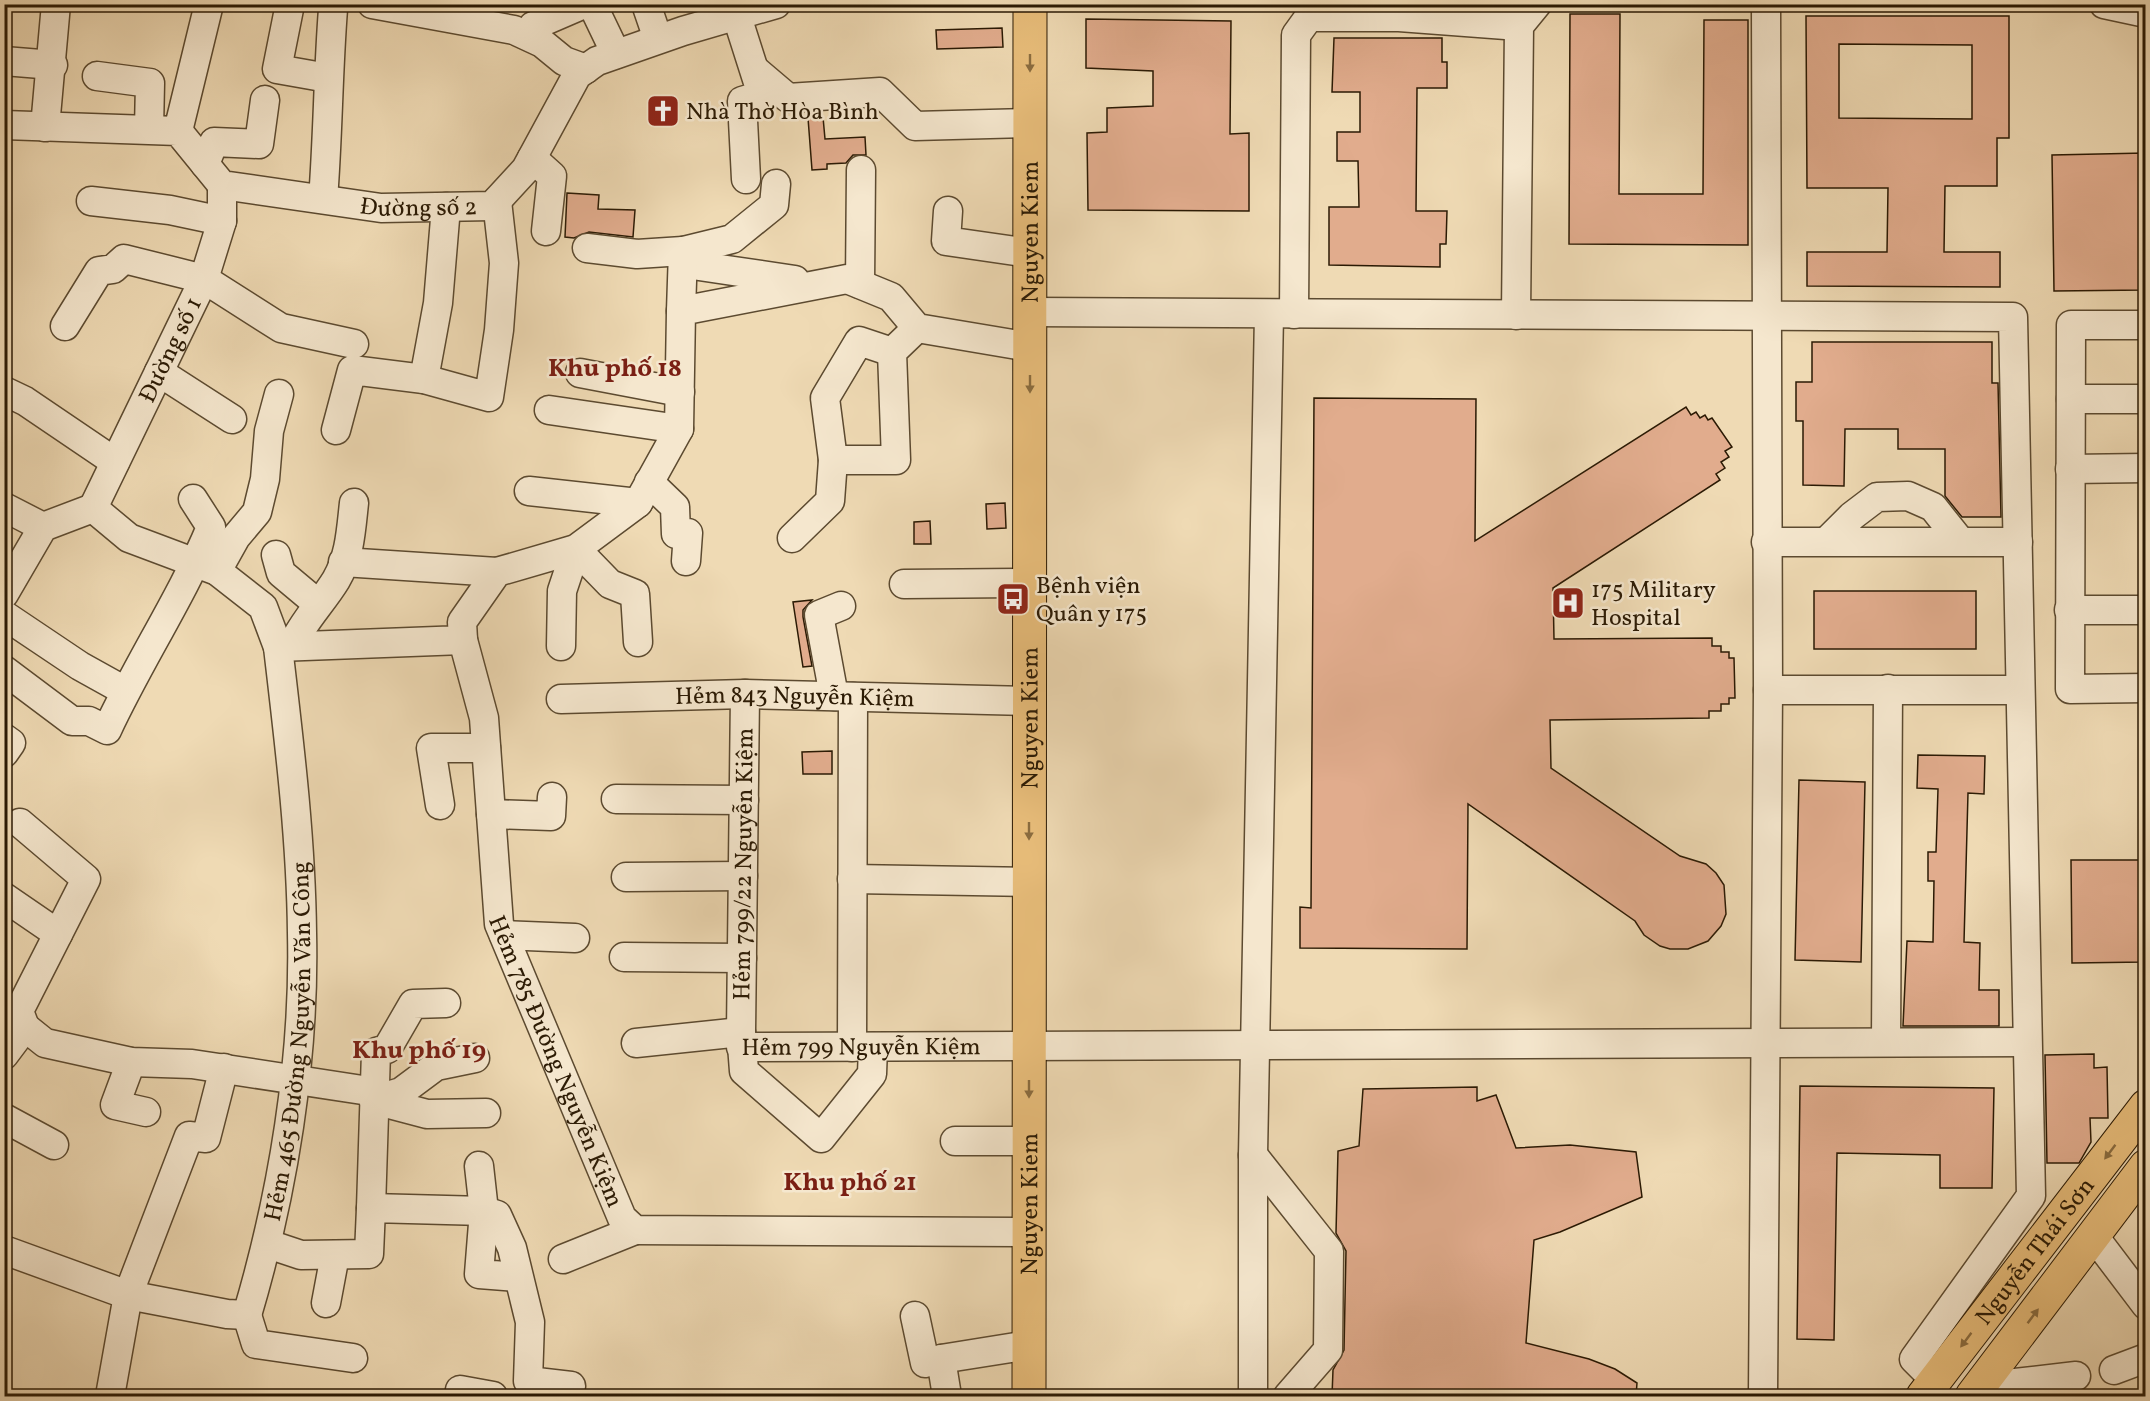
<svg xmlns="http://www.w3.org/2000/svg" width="2150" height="1401" font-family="Vollkorn,serif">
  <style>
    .building { fill: #e1ac8d; stroke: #2b1a04; stroke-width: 1.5; fill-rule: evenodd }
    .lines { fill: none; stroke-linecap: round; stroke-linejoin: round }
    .minor-casing { stroke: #5c4a30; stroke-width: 31 }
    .major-casing { stroke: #2b1a04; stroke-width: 35 }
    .minor { stroke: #f5e7ce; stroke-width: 28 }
    .major { stroke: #e8bd7a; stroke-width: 33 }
    .oneway { fill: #8a6c3f }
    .labels { text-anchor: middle; stroke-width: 5; stroke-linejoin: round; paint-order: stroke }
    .poi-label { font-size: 24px; fill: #2b1a04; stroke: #f5e7ce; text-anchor: start }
    .street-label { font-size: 24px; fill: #2b1a04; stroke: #f5e7ce }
    .neighbourhood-label { font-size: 26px; font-weight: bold; fill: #7a1f14; stroke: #f5e7ce }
  </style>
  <rect width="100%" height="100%" fill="#efdab4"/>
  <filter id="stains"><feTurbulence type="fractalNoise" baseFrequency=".00333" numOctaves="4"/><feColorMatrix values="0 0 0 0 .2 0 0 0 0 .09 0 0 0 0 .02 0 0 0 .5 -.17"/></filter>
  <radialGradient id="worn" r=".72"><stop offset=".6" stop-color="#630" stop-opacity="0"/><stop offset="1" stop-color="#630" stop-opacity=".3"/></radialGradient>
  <g class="building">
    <polygon points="1570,14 1620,14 1619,194 1703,194 1704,20 1748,20 1748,245 1569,244"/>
    <path d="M1806,16H2009V138H1997V186H1945L1944,252H2000V287L1807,286V252H1887L1888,188H1807ZM1839,44L1972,45V119L1839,118Z"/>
    <polygon points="1086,19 1231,21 1230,134 1249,133 1249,211 1088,210 1087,133 1107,132 1107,108 1153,106 1153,71 1086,68"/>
    <polygon points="1002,28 1003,47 937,49 936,30"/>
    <polygon points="1334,38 1442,38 1442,62 1447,62 1447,88 1417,88 1416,211 1447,211 1446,244 1440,244 1440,267 1329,265 1329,207 1359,207 1358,161 1337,161 1337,132 1360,132 1360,92 1332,92"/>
    <polygon points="823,117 825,139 865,137 866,155 853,155 846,163 827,164 827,169 812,170 808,118"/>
    <polygon points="2145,153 2145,290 2054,291 2052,155"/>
    <polygon points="567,193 599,195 598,209 635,210 633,237 589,232 574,238 565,237"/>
    <polygon points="1812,342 1992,342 1992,383 1998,383 2001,517 1962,517 1945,496 1945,449 1898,449 1898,429 1845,429 1844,486 1803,485 1803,421 1796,421 1796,382 1812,382"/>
    <polygon points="1314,398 1476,399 1475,541 1686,407 1691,415 1696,412 1700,418 1705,415 1708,420 1712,418 1732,447 1725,451 1729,457 1721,462 1725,468 1716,474 1720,480 1553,588 1554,639 1712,638 1712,646 1721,646 1721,652 1729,652 1729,658 1734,658 1735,698 1729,698 1729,704 1721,704 1721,711 1709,711 1709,718 1550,720 1551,768 1680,856 1706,864 1716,873 1724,885 1726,914 1721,926 1708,941 1688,949 1670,949 1660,946 1644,935 1635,921 1468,804 1467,949 1300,948 1300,907 1311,908"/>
    <polygon points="1005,503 1006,528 987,529 986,504"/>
    <polygon points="930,521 931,544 914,544 914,522"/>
    <rect x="1814" y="591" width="162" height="58"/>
    <polygon points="812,600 803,610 803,617 812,666 803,667 793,602"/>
    <polygon points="832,751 832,774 803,774 802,752"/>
    <polygon points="1918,755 1985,756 1984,794 1968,793 1964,942 1980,943 1979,990 1999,990 1999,1026 1903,1026 1907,941 1933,942 1934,881 1928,881 1928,852 1936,852 1938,789 1917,788"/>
    <polygon points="1799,780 1865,782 1861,962 1795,960"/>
    <polygon points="2071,860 2145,860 2145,962 2072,963"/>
    <polygon points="2094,1054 2094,1068 2107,1067 2108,1118 2090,1118 2091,1142 2079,1163 2047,1163 2045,1055"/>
    <polygon points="1800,1086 1994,1088 1992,1188 1940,1188 1940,1155 1837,1153 1834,1340 1797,1339"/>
    <polygon points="1477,1087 1477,1101 1496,1095 1516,1148 1570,1145 1636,1152 1642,1197 1560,1232 1534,1240 1526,1343 1589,1359 1615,1369 1637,1383 1636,1396 1332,1396 1333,1370 1344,1350 1346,1251 1336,1233 1338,1151 1359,1146 1363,1089"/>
  </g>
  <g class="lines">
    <g class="minor-casing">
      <g id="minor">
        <polyline points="290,4 277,69 328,78"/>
        <polyline points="372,4 514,30 542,43 564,61 586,69"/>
        <polyline points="592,4 616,54"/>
        <polyline points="646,4 658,39"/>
        <polyline points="733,4 762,95 742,101 746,179"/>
        <polyline points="2104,4 2146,13"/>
        <polyline points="533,26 584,4"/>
        <polyline points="4,61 53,65"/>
        <polyline points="755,70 788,98 880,92 915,126 1030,123"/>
        <polyline points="97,76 150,83 149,129"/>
        <path id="s1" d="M4,125L178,131L222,185L381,208L492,206L526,169L577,75L597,61L683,31L776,4"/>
        <polyline points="45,127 56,4"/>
        <polyline points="178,131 209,4"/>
        <polyline points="532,158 552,176 546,231"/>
        <polyline points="205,164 214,142 259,144 265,100"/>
        <path d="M323,199C328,136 328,73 333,9"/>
        <polyline points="91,201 170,210 222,221"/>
        <polyline points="948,211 946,241 1030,253"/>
        <polyline points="587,248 637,254 683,251"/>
        <polyline points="699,266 795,280"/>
        <polyline points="860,284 861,170"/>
        <polyline points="681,311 683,251 732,239 774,205 776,184"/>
        <polyline points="1030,312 2013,317 2031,1196 1914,1359 1935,1380"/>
        <polyline points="1294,314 1296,35 1309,17 1399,17 1519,26"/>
        <polyline points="1516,315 1519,26 1537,4"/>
        <polyline points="2146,325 2071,325 2070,689 2146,688"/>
        <polyline points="65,326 99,271 113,269 124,259 204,279 281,328 354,344"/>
        <polyline points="159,372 232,419"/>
        <polyline points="580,373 680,392"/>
        <polyline points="424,379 438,303 446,207"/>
        <polyline points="4,391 25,401 115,462"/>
        <polyline points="2071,399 2146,399"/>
        <polyline points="549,410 679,429"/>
        <polyline points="336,430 352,370 424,379 489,397 499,330 504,263 497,201"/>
        <polyline points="833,460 825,398 859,341 892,352"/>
        <polyline points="2070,469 2146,468"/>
        <polyline points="649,482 675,507 676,534 688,533 686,561"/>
        <polyline points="529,491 638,503"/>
        <polyline points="4,507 43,527"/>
        <polyline points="93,508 129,538 217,571 263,607 278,647 463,640 462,622 497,572 576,549 638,503 679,429 681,311 847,279 891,297 917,328 1030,347"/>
        <path id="s2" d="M93,508L204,279L222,221V185"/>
        <polyline points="792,538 830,501 833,460 896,460 892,352 917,328"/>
        <polyline points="1828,540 1852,516 1877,497 1908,496 1933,507 1960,541"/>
        <polyline points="1766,542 2018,542"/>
        <polyline points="276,555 281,573 318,604"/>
        <polyline points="343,562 497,572"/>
        <polyline points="217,571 236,537 257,512 265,479 269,431 279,394"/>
        <polyline points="904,584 1030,583"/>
        <polyline points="4,594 43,527 93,508"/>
        <polyline points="2069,610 2146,610"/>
        <polyline points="4,615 80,666 125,691"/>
        <path id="s3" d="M463,640L484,718L499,924L622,1218L635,1230L1029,1232"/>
        <path d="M292,646C303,621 322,603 336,580C350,556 351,530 354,503"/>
        <polyline points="561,646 562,591 576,549 610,584 635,594 638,642"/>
        <path d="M4,670L72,721H89L107,730C139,661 182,597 211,527L193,499"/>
        <polyline points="1768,690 2019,690"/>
        <polyline points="834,696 819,615 841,606"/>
        <path id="s4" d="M561,699L745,694L1029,701"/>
        <polyline points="4,738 11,743 4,753"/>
        <polyline points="616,799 744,800"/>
        <polyline points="440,805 431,748 486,748"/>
        <polyline points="491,814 551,816 552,797"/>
        <polyline points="626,877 743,876"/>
        <polyline points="852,879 1029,882"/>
        <polyline points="4,897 58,934"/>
        <polyline points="504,935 575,938"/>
        <polyline points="624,957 742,958"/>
        <polyline points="25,1027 45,1043 131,1062 192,1064 369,1091 374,1100 427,1114 486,1113"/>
        <path id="s5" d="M741,1032L745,694"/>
        <polyline points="1886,1042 1888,689"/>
        <polyline points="636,1043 741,1032 744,1071 821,1138 872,1074 873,1047"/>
        <path id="s6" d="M741,1047L2027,1042"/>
        <polyline points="852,1047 853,697"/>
        <polyline points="4,1055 25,1027 19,1011 86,879 20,823"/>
        <polyline points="131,1062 115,1105 146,1112"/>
        <polyline points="224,1068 206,1138 189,1136 128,1295 227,1314 247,1315"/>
        <polyline points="374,1100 401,1092 436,1066 475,1058"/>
        <polyline points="4,1118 54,1145"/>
        <polyline points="955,1141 1029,1141"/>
        <polyline points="1253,1155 1329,1251 1328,1350 1288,1396"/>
        <polyline points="479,1166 484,1211 479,1274 518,1277"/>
        <polyline points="371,1208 376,1052 387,1049 413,1004 446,1003"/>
        <polyline points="2093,1235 2146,1305"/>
        <polyline points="268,1244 301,1255 369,1254 371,1208 484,1211 497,1215 512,1248 530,1322 528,1381 571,1386"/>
        <polyline points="4,1250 128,1295 110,1396"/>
        <polyline points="563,1259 635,1230"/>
        <polyline points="326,1303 335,1255"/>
        <path id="s7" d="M247,1315C283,1194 305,1059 302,933C301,837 289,741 278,647"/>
        <polyline points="247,1315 256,1344 353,1358"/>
        <polyline points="915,1316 925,1363 941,1359 947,1396"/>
        <polyline points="941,1359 1029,1345"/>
        <polyline points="2114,1370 2146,1358"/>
        <polyline points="1979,1387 2076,1376"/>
        <polyline points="459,1396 460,1390 493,1396"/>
        <polyline points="1253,1396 1253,1155 1269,314"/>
        <polyline points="1763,1396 1768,690 1766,4"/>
      </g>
    </g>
    <g class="major-casing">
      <g id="major">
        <path id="s8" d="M1029,1396L1030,4"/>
        <path id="s9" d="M1923,1396L2146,1106"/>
        <polyline points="1972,1396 2146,1166"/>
      </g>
    </g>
    <use href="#minor" class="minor"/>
    <use href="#major" class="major"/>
  </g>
  <defs><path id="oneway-solid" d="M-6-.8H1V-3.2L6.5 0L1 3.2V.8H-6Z" transform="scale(1.5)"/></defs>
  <g class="oneway">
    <use href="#oneway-solid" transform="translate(1030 63) rotate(90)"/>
    <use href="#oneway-solid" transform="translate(1030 384) rotate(90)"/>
    <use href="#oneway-solid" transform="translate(1029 831) rotate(90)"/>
    <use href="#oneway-solid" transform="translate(1029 1089) rotate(90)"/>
    <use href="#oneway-solid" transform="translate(2110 1152) rotate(127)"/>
    <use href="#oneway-solid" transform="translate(2033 1316) rotate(-53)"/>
    <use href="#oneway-solid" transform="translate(1966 1340) rotate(127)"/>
  </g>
  <defs>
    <g id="church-square" transform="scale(1.725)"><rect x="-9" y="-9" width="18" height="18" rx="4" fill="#8f2418" stroke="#f5e7ce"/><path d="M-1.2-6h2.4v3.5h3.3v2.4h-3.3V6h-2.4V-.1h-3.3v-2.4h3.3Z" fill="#fff"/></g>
    <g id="bus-square" transform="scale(1.725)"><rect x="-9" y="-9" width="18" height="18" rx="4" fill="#8f2418" stroke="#f5e7ce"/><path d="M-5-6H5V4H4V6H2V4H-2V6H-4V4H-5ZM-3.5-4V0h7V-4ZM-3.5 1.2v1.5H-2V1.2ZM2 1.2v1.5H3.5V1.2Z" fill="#fff"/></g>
    <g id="hospital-square" transform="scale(1.725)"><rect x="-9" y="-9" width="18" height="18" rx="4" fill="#8f2418" stroke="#f5e7ce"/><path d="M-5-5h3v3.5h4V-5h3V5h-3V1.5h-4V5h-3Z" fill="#fff"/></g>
  </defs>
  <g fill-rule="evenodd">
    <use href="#church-square" x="663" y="111"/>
    <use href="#bus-square" x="1013" y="599"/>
    <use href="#hospital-square" x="1568" y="603"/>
  </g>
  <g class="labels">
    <g class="poi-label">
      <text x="686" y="119">Nhà Thờ Hòa Bình</text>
      <text x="1036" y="593">Bệnh viện<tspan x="1036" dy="28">Quân y 175</tspan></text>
      <text x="1591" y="597">175 Military<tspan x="1591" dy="28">Hospital</tspan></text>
    </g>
    <g class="street-label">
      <text dy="8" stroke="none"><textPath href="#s1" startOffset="442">Đường số 2</textPath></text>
      <text dy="8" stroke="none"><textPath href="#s8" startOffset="1164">Nguyen Kiem</textPath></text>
      <text dy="8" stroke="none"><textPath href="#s2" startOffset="176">Đường số 1</textPath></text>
      <text dy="8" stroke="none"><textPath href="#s4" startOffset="234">Hẻm 843 Nguyễn Kiệm</textPath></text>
      <text dy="8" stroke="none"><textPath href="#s8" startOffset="678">Nguyen Kiem</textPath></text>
      <text dy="8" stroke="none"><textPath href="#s5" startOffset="168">Hẻm 799/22 Nguyễn Kiệm</textPath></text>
      <text dy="8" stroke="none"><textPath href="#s6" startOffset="120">Hẻm 799 Nguyễn Kiệm</textPath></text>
      <text dy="8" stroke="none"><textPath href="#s7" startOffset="278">Hẻm 465 Đường Nguyễn Văn Công</textPath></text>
      <text dy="8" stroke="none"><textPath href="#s3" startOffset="436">Hẻm 785 Đường Nguyễn Kiệm</textPath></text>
      <text dy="8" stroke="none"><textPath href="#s8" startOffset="192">Nguyen Kiem</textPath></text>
      <text dy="8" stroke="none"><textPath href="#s9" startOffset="183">Nguyễn Thái Sơn</textPath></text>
    </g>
    <g class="neighbourhood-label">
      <text x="615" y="376">Khu phố 18</text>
      <text x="419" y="1058">Khu phố 19</text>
      <text x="850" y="1190">Khu phố 21</text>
    </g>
  </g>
  <rect width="2150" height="1401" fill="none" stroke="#efdab4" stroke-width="24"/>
  <rect x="6" y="6" width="2138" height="1389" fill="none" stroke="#2b1a04" stroke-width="3"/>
  <rect x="12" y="12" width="2126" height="1377" fill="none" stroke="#2b1a04" stroke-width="1.5"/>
  <rect width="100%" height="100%" filter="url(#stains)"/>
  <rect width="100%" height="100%" fill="url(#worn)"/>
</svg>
